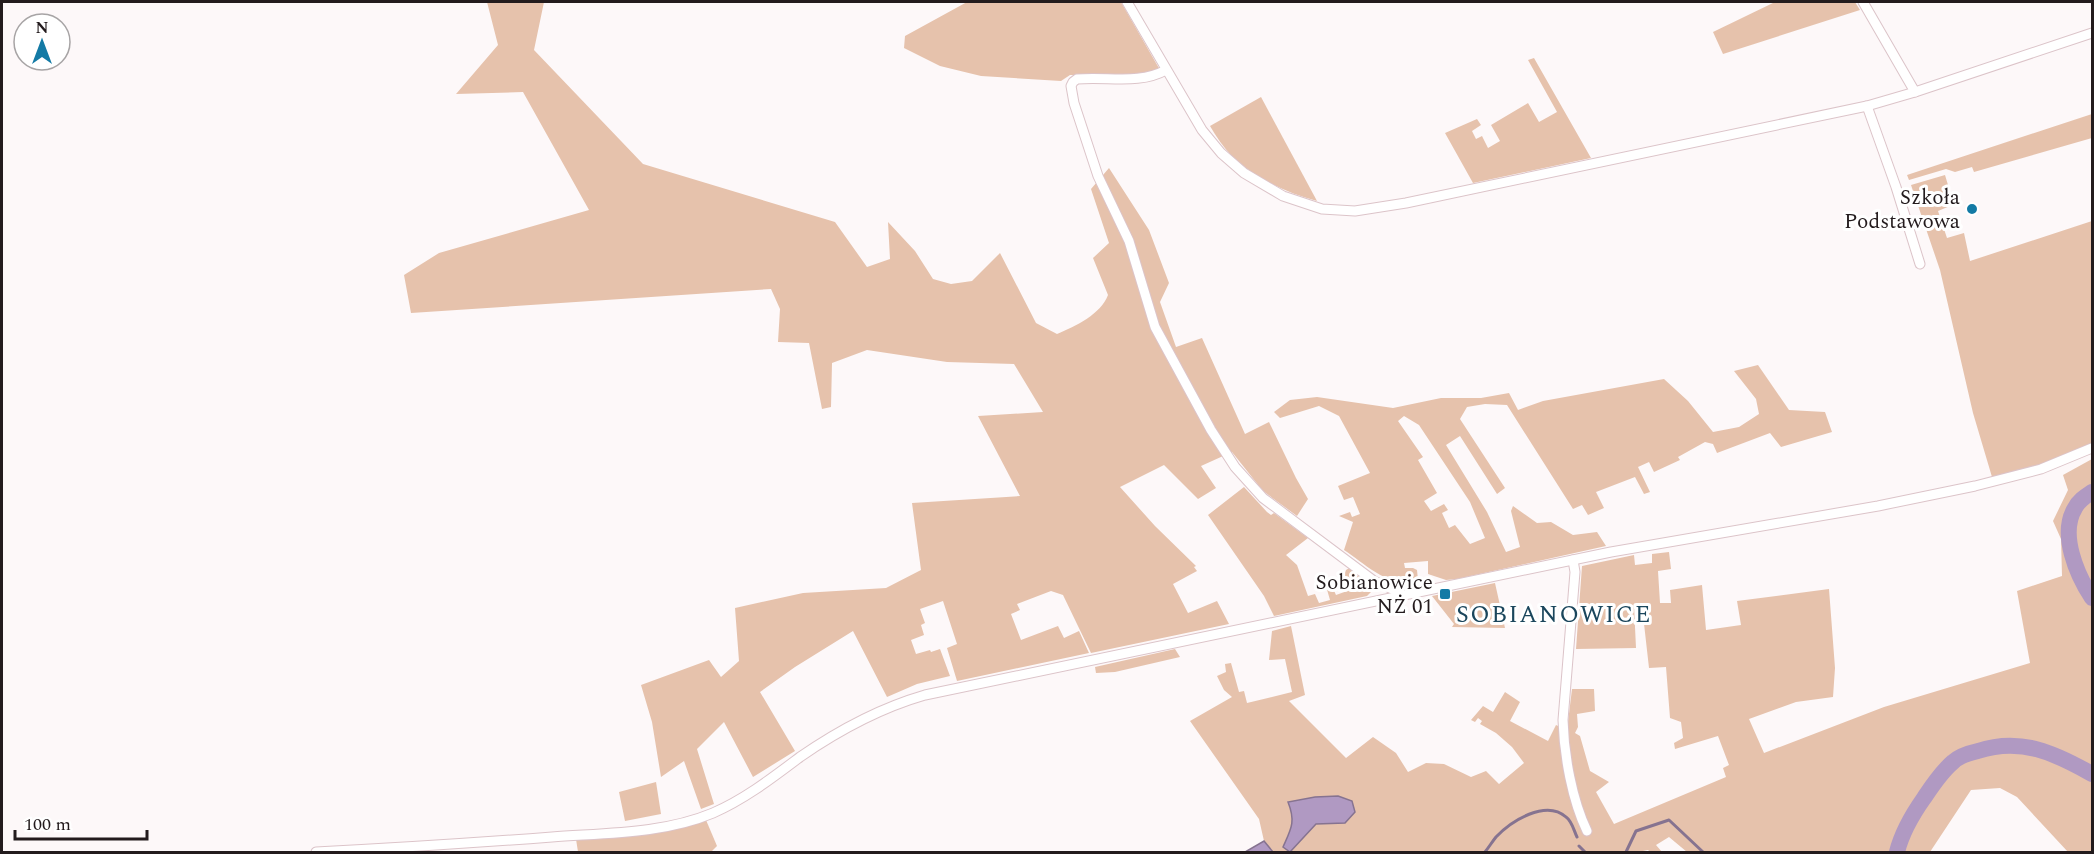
<svg xmlns="http://www.w3.org/2000/svg" width="2094" height="854" font-family="Spectral,serif">
  <style>
    .green { fill: #e6c2ac; fill-rule: evenodd }
    .water { fill: #b099c2; stroke: #867390; stroke-width: 1.5 }
    .lines { fill: none; stroke-linecap: round; stroke-linejoin: round }
    .stream { stroke: #867390; stroke-width: 3 }
    .river { stroke: #b099c2; stroke-width: 16 }
    .minor-casing { stroke: #dcc4c9; stroke-width: 11 }
    .minor { stroke: #fff; stroke-width: 9 }
    .poi-dot { fill: #137aa5; stroke: #fff; stroke-width: 2 }
    .labels { text-anchor: middle; stroke-width: 6; stroke-linejoin: round; paint-order: stroke }
    .poi-label { font-size: 21px; fill: #231b1d; stroke: #fff; text-anchor: end }
    .quarter-label { font-size: 24px; letter-spacing: 1.5px; fill: #1b465c; stroke: #fff }
  </style>
  <rect width="100%" height="100%" fill="#fdf8f9"/>
  <g class="green">
    <path d="M487,2H544L534,50L643,164L835,222L867,267L890,259L888,222L915,251L933,279L951,284L972,281L1000,253L1036,323L1057,334C1076,326 1101,314 1108,295L1093,258L1109,243L1091,189L1109,168L1149,230L1169,283L1160,302L1176,347L1202,338L1245,434L1269,422L1296,478L1308,499L1297,516L1263,491L1232,452L1201,466L1216,488L1198,499L1164,465L1120,487L1155,526L1196,566L1194,567L1197,571L1173,584L1188,613L1217,601L1229,624L1091,653L1063,595L1051,591L1017,604L1020,610L1011,614L1021,640L1058,626L1064,638L1079,631L1089,653L957,681L947,648L957,644L943,601L920,609L925,623L921,625L924,635L911,640L916,654L930,650L931,652L940,649L950,676L917,684L887,697L853,631L795,667L760,692L795,751L753,777L724,722L697,749L714,804L701,809L684,761L661,777L652,722L641,685L709,660L721,677L739,661L735,608L803,593L886,588L921,570L912,503L1020,496L978,416L1043,412L1014,364L947,362L867,350L832,363L831,407L822,409L809,343L778,342L780,309L771,289L411,313L404,275L439,253L589,210L523,92L456,94L498,45Z"/>
    <polygon points="967,2 1121,2 1160,70 1145,74 1070,75 1061,81 981,76 940,66 904,48 905,36"/>
    <polygon points="1775,2 1855,2 1860,10 1723,54 1713,32"/>
    <polygon points="1534,58 1591,158 1473,183 1445,133 1477,119 1481,125 1472,131 1476,139 1482,136 1488,148 1500,141 1491,125 1528,103 1539,122 1557,112 1528,60"/>
    <path d="M1261,97L1317,201C1287,193 1254,178 1232,156C1223,147 1216,136 1210,126Z"/>
    <polygon points="2092,114 2092,138 1974,172 1972,167 1955,172 1946,169 1909,180 1907,175"/>
    <polygon points="1945,175 1948,185 1943,188 1950,206 1938,211 1947,238 1964,233 1970,261 2092,221 2092,445 2041,464 1992,477 1973,413 1940,270 1911,185"/>
    <path d="M1758,365L1789,410L1825,412L1832,432L1781,447L1770,433L1717,453L1713,444L1705,442L1678,457L1680,460L1654,472L1649,462L1638,467L1650,492L1644,494L1635,477L1596,492L1604,508L1588,515L1582,505L1573,509L1507,405L1485,404L1467,407L1460,419L1505,488L1497,494L1460,436L1446,445L1487,512L1506,552L1520,547L1511,511L1513,506L1537,523L1551,522L1573,535L1597,532L1606,546L1457,579L1446,580L1428,574V561L1404,563L1405,568H1413L1417,570L1418,580L1415,584C1387,586 1365,564 1344,550L1353,522L1339,516L1350,512L1352,517L1360,514L1353,497L1344,500L1338,486L1370,473L1339,416L1319,406L1280,418L1274,412L1290,400L1317,397L1393,408L1441,398H1481L1509,393L1518,410L1543,401L1664,379L1688,401L1713,432L1739,427L1759,414L1756,399L1734,371ZM1404,416L1419,425L1470,502L1485,538L1470,544L1455,525L1449,528L1442,513L1448,510L1444,504L1431,511L1424,501L1437,493L1418,460L1423,457L1398,421Z"/>
    <polygon points="2092,459 2092,852 2068,852 2017,797 2000,788 1971,790 1930,852 1687,852 1669,837 1656,845 1662,852 1650,852 1648,850 1638,852 1273,852 1264,841 1259,819 1190,721 1232,697 1224,690 1217,676 1226,672 1225,664 1231,663 1239,692 1244,691 1247,703 1292,692 1285,659 1269,660 1272,631 1291,626 1305,695 1289,701 1346,758 1373,737 1396,753 1408,772 1426,763 1444,764 1471,777 1486,771 1499,784 1524,763 1512,747 1496,733 1480,724 1482,721 1478,718 1475,722 1471,720 1483,706 1493,712 1505,692 1520,702 1510,721 1548,741 1556,725 1567,730 1572,689 1594,689 1595,711 1577,714 1578,727 1575,733 1580,736 1590,771 1609,782 1596,792 1614,824 1726,777 1723,768 1729,765 1718,736 1675,749 1674,743 1683,738 1681,722 1670,718 1666,667 1649,668 1642,606 1634,606 1636,648 1576,649 1582,566 1634,555 1635,565 1652,563 1652,554 1669,552 1671,569 1658,571 1660,603 1671,603 1670,590 1702,585 1706,630 1741,625 1737,601 1829,589 1835,668 1833,697 1796,702 1749,719 1764,753 1884,707 2030,663 2017,591 2062,576 2061,539 2053,521 2068,490 2063,475"/>
    <polygon points="1244,487 1267,512 1271,515 1274,513 1308,538 1286,555 1297,565 1308,596 1315,594 1319,603 1330,600 1326,586 1331,584 1336,595 1350,590 1344,576 1346,570 1351,567 1372,585 1371,592 1367,596 1274,616 1264,596 1208,515"/>
    <polygon points="1495,583 1505,628 1452,627 1454,624 1432,596"/>
    <polygon points="1175,649 1180,657 1115,672 1096,673 1095,667"/>
    <polygon points="656,782 661,814 625,821 619,792"/>
    <polygon points="706,820 717,846 711,852 578,852 576,839"/>
  </g>
  <g class="water">
    <path d="M1338,796L1352,801L1355,812L1345,823L1316,824L1290,852L1283,847C1291,829 1296,822 1288,802L1315,797Z"/>
    <polygon points="1264,841 1273,852 1245,852"/>
  </g>
  <g class="lines">
    <g class="stream">
      <polyline points="1579,846 1585,852"/>
      <path d="M1485,852C1489,847 1492,842 1496,837C1511,821 1546,799 1566,817C1572,821 1574,831 1577,837"/>
      <polyline points="1626,852 1636,831 1669,820 1703,852"/>
    </g>
    <g class="river">
      <path d="M2092,492C2086,496 2079,500 2075,508C2059,534 2077,575 2092,598"/>
      <path d="M1897,852C1902,832 1912,815 1924,798C1932,786 1941,772 1953,762C1959,756 1969,753 1978,751C2021,737 2055,753 2092,774"/>
    </g>
    <g class="minor-casing">
      <g id="minor">
        <polyline points="1127,2 1202,130 1221,153 1244,173 1283,196 1322,209 1355,211 1406,203 1867,106 1915,92 2092,33"/>
        <polyline points="1863,2 1915,92"/>
        <path d="M1166,70C1139,85 1107,76 1077,79L1073,82L1071,86L1074,103L1098,176L1129,241L1155,327L1211,430L1235,467L1263,498L1374,581L1397,591L1400,596"/>
        <polyline points="1867,106 1896,187 1920,264"/>
        <path d="M1573,560L1575,572L1563,720C1564,755 1572,800 1587,831"/>
        <path d="M316,852C395,848 473,843 552,837C605,833 663,834 713,813C745,799 772,778 800,757C839,730 880,708 925,695L1611,552L1878,506L1975,486L2041,469L2092,448"/>
      </g>
    </g>
    <use href="#minor" class="minor"/>
  </g>
  <g class="poi-dot">
    <circle cx="1972" cy="209" r="6"/>
    <rect x="1439" y="588" width="12" height="12" rx="3"/>
  </g>
  <g class="labels">
    <g class="poi-label">
      <text x="1960" y="204">Szkoła<tspan x="1960" dy="24">Podstawowa</tspan></text>
      <text x="1433" y="589">Sobianowice<tspan x="1433" dy="24">NŻ 01</tspan></text>
    </g>
    <g class="quarter-label">
      <text x="1554" y="622">SOBIANOWICE</text>
    </g>
  </g>
  <rect width="2094" height="854" fill="none" stroke="#231b1d" stroke-width="6"/>
  <g transform="translate(42 42)"><circle r="28" fill="#ffffff" stroke="#a7a4a5" stroke-width="1.5"/>
  <path d="M0-4.5L10 22L0 15L-10 22Z" fill="#137aa5"/>
  <text y="-9" font-size="16" font-weight="bold" text-anchor="middle" fill="#231b1d">N</text>
  </g>
  <path d="M15 830v9h132v-9" fill="none" stroke="#231b1d" stroke-width="3"/>
  <text x="24" y="830" font-size="18" fill="#231b1d" stroke="#ffffff" stroke-width="4.5" paint-order="stroke">100 m</text>
</svg>
